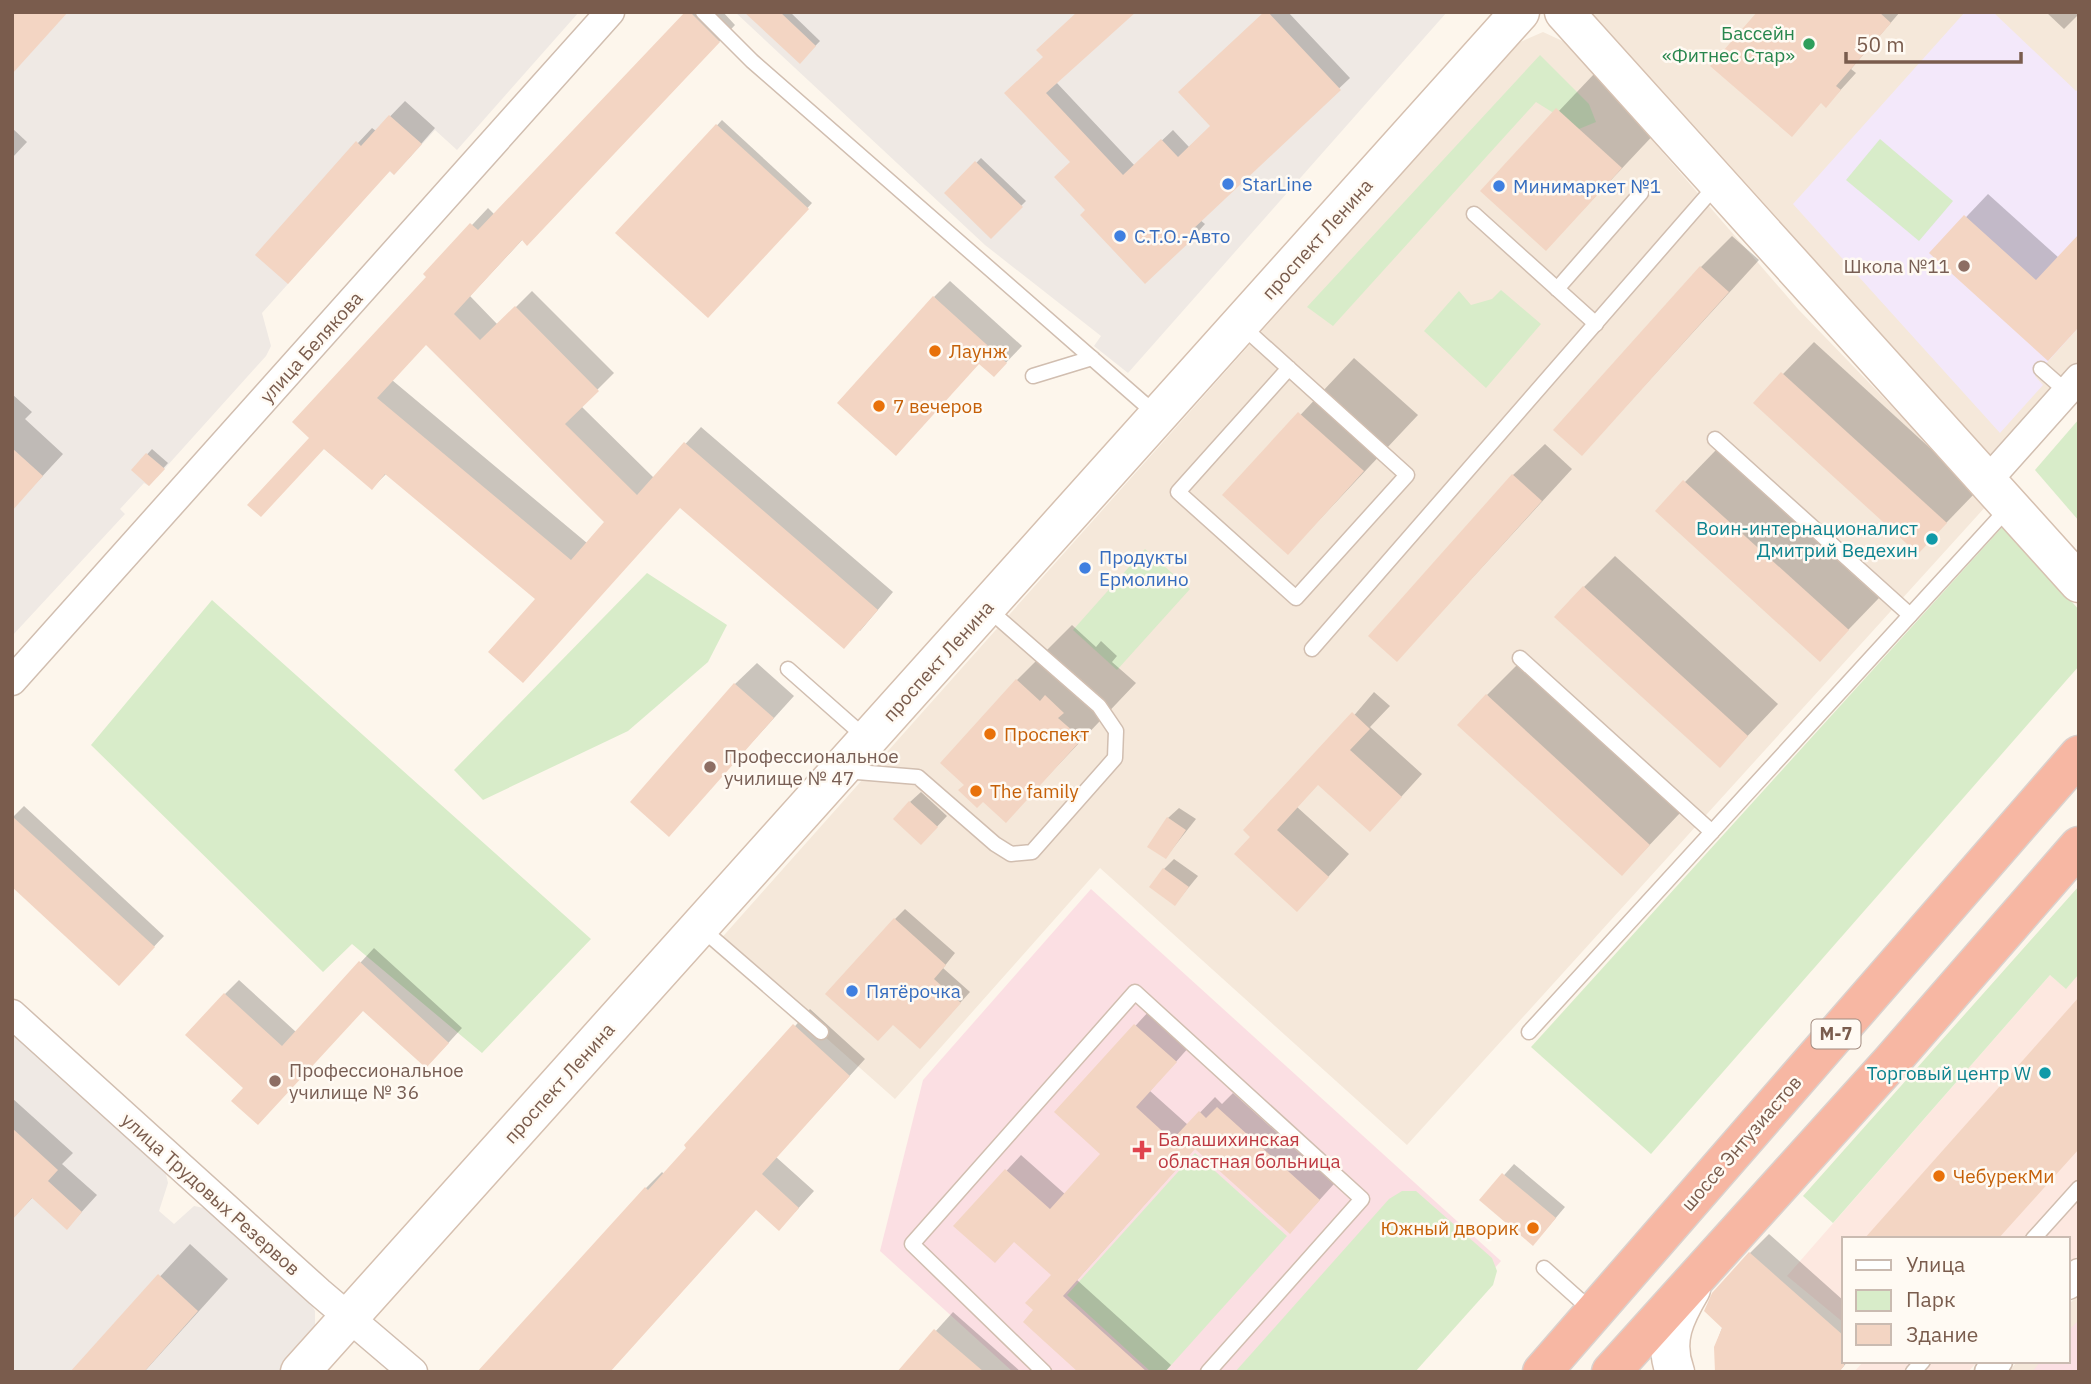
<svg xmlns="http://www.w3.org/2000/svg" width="2091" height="1384" font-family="'IBM Plex Sans',sans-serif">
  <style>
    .residential { fill: #f5e8da }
    .commercial { fill: #fde8e0 }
    .industrial { fill: #efe9e4 }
    .education { fill: #f3e8fa }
    .medical { fill: #fbdfe3 }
    .green { fill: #d8ecc9 }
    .shadow { fill: #0003; fill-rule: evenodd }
    .building { fill: #f3d5c3; fill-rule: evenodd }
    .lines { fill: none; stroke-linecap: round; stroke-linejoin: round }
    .lane-casing { stroke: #d1beb0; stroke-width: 17 }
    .street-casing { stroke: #d1beb0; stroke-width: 31 }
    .secondary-casing { stroke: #d6c0b0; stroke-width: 41 }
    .highway-casing { stroke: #dad1cd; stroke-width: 41 }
    .lane { stroke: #fff; stroke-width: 14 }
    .street { stroke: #fff; stroke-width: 28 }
    .secondary { stroke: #fff; stroke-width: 38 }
    .highway { stroke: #f7b7a3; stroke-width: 38 }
    .leisure-dot { fill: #2e9e5b; stroke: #fffaf3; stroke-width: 2.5 }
    .shop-dot { fill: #3f7fe0; stroke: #fffaf3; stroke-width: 2.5 }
    .education-dot { fill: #8d6e63; stroke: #fffaf3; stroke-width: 2.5 }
    .food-dot { fill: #e8710a; stroke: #fffaf3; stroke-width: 2.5 }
    .culture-dot { fill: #0f9aa8; stroke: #fffaf3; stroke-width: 2.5 }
    .health-dot { fill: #e0444e; stroke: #fffaf3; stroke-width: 2.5 }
    .labels { text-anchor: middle; stroke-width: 5; stroke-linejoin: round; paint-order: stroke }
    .shield { fill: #fffaf3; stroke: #a28b7f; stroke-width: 2 }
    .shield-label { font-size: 18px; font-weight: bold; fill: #7a5c4d }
    .leisure-label { font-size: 19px; fill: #27864d; stroke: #fffaf3; text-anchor: end }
    .shop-label { font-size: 19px; fill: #366cbe; stroke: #fffaf3; text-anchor: start }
    .street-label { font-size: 19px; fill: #7a5c4d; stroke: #fffaf3 }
    .education-label { font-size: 19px; fill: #785e54; stroke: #fffaf3; text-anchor: start }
    .food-label { font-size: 19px; fill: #c56008; stroke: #fffaf3; text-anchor: start }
    .culture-label { font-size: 19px; fill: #0d838f; stroke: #fffaf3; text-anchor: end }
    .health-label { font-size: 19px; fill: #be3a42; stroke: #fffaf3; text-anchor: start }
  </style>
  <rect width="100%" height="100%" fill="#fdf6ec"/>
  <g class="residential">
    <polygon points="1589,12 2079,12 2079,365 1990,457"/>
    <polygon points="1543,32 1569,44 1798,309 1987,505 1407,1145 1100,868 895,1099 718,942 1518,43"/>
    <polygon points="2079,1294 2079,1372 2008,1372 2018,1361 2068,1361 2068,1305"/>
  </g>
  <g class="commercial">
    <polygon points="2079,974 2079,1254 2068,1265 2068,1239 1844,1239 1844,1323 1787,1276 2050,975 2066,988"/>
    <polygon points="1864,1361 1978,1361 1968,1372 1854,1372"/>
  </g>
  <g class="industrial">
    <polygon points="12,12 579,12 457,150 435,130 394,175 389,171 262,313 271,346 266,356 149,486 144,483 120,509 125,514 12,636"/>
    <polygon points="735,12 1447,12 1128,373 1094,346 1101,336 985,245"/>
    <polygon points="12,1029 164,1166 168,1183 159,1211 174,1224 194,1206 214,1210 301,1288 315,1311 315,1336 283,1372 12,1372"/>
  </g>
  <polygon class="education" points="1965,12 1993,12 2076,91 2079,89 2079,327 2035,376 2043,385 2000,433 1793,204"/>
  <g class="medical">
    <polygon points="1091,889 1501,1261 1403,1372 1013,1372 880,1251 923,1080"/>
    <polygon points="2079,1320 2079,1372 2032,1372 2041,1361 2068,1361 2068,1331"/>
  </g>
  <g class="green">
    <polygon points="1540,55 1589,104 1596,122 1579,129 1536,102 1333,326 1307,307"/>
    <polygon points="1880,139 1953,201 1919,241 1846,180"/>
    <polygon points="1501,290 1541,324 1486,388 1424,331 1459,291 1471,305 1492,299"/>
    <polygon points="2079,419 2079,521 2035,470"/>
    <polygon points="2005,524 2079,610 2079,666 1651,1154 1531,1047"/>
    <polygon points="1145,549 1190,589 1117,670 1073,630"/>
    <polygon points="647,573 727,625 708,662 628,731 483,800 454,770"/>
    <polygon points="212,600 591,939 482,1053 352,944 323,972 91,745"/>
    <polygon points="2079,886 2079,974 2066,989 2050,975 1833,1223 1803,1196"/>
    <polygon points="1195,1153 1287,1236 1165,1372 1151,1372 1067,1295"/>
    <polygon points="1402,1191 1416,1191 1492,1258 1497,1271 1493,1285 1415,1372 1235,1372 1389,1199"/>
  </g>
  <g class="shadow">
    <path d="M687,12H723L735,25L544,227L523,239L470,296L498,325L532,291L614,373L581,406L654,478L701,427L893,592L860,631L681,506L538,599L387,473L372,488L311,438L429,277L426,274L488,208L495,215ZM426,343L606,522L587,543L392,380Z"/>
    <polygon points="747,12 790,12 820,41 800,62"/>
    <polygon points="1266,12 1288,12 1350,78 1200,220 1205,224 1195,235 1087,210 1072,162 1007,93 1045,57 1049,40 1056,82 1135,166 1173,130 1189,147 1212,126"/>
    <polygon points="1759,12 1900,12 1851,69 1856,73 1826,106"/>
    <polygon points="2046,12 2079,12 2079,14 2064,29"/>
    <polygon points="1613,54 1676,111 1546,249 1483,191"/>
    <polygon points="405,101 435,128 409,158 257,255 358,143 372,128 376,131"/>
    <polygon points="722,120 812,203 708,316 617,233"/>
    <polygon points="12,128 27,142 12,158"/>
    <polygon points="981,158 1026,201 991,236 947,193"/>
    <polygon points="1988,194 2059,258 2079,327 1932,253"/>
    <polygon points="1732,236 1759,260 1582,454 1701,267"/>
    <polygon points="950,281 1022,346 994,375 934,297"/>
    <polygon points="1814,342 1977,491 1918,552 1755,403"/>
    <polygon points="1354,358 1418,415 1288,553 1225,495"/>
    <polygon points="12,394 32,412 25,419 63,454 12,509"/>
    <polygon points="1545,444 1572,469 1397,660 1513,475"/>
    <polygon points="152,449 168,463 149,484 133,470"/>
    <polygon points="1716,450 1879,598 1820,659 1657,511"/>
    <polygon points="1615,556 1778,704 1720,765 1584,587"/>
    <polygon points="1072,625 1096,647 1101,641 1117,656 1112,662 1136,683 1006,820 966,784 1017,680"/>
    <polygon points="757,663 794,696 669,834 735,684"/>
    <polygon points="1518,664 1680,813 1622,874 1487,695"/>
    <polygon points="1374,692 1390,706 1370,727 1422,774 1391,808 1319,783 1297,807 1349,854 1318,888 1236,854"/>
    <polygon points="921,792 947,816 932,832 910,802"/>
    <polygon points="24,806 164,936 129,973 12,818"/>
    <polygon points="1179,808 1196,819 1166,857 1168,818"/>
    <polygon points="1174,859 1198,876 1175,904 1164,869"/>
    <polygon points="905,909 955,953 943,968 970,992 930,1036 895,919"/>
    <polygon points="374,948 462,1028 440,1052 363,1009 245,1088 225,994 239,980 296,1032"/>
    <polygon points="810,1009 865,1059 776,1157 814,1191 795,1212 757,1208 609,1372 646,1188 662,1172 665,1175"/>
    <polygon points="1150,1010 1190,1046 1150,1091 1188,1125 1215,1097 1222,1104 1233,1093 1334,1184 1305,1216 1196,1147 1077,1280 1171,1365 1165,1372 1081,1372 1035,1310 1053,1275 1015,1240 956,1226 1021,1155 1066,1195 1102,1154 1056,1112"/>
    <polygon points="12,1098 73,1153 62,1164 97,1195 67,1228 33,1197 12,1219"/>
    <polygon points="1514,1164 1565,1207 1543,1233 1482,1200"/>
    <polygon points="1769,1234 1844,1301 1844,1361 1848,1361 1839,1372 1717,1372 1715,1347 1750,1253"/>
    <polygon points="190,1244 228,1279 144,1372 72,1372"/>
    <polygon points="953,1312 1021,1372 915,1372 906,1364"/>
  </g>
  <g class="building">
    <polygon points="12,12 68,12 12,74"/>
    <path d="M685,12H690L720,42L527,246L522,240L454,314L480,340L515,306L599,391L565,424L637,495L684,442L878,610L844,649L680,508L523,683L488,652L535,599L385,474L372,490L324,449L261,517L247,505L309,438L292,422L426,277L423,274L470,223L478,230ZM426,345L604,522L571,560L377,398Z"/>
    <polygon points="744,12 780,12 816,46 800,64"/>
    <polygon points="1077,12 1136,12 1046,93 1123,175 1161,139 1178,157 1210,126 1178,92 1264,12 1268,12 1341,90 1191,231 1196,236 1145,284 1080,215 1085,210 1054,177 1070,162 1004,93 1043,57 1036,50"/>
    <polygon points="1757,12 1879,12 1891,23 1836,86 1841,90 1826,108 1821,103 1792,137 1710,66"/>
    <polygon points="1556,108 1622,168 1546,251 1480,191"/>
    <polygon points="389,115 422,144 394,175 390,171 288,284 255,255 356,141 361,146"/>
    <polygon points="716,124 809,209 708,318 615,233"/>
    <polygon points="975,161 1023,207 991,239 944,193"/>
    <polygon points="1964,215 2036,280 2079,234 2079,327 2048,361 1929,253"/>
    <polygon points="1700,266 1729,292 1582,456 1553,430"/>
    <polygon points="933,296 1007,363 994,377 979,364 896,456 837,403"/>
    <polygon points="1781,372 1947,523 1918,554 1753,403"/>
    <polygon points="1298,412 1364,471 1288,555 1222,495"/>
    <polygon points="12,448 43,476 12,511"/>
    <polygon points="146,453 165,469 149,486 131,470"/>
    <polygon points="1512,474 1542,501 1397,662 1368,636"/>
    <polygon points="1683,480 1849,630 1820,662 1655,511"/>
    <polygon points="1583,586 1748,736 1720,768 1554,617"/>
    <polygon points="1016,679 1040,701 1045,695 1064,713 1058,718 1082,739 1006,823 983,802 977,808 958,790 964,785 940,763"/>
    <polygon points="734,683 774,718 669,837 630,802"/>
    <polygon points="1486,694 1650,845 1622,876 1457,725"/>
    <polygon points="1352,712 1370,729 1350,750 1402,797 1370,832 1318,785 1277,830 1329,877 1297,912 1234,854 1250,837 1243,830"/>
    <polygon points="909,801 938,827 921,845 893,819"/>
    <polygon points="12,816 155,947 119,986 12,887"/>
    <polygon points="1167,817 1186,830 1166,859 1147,847"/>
    <polygon points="1163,868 1189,887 1175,906 1149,887"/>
    <polygon points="894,918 946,965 934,979 961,1003 920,1049 893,1025 878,1041 825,994"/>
    <polygon points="359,961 449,1043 426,1068 363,1011 258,1125 231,1101 243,1088 185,1035 224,993 282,1046"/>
    <polygon points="2079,997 2079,1149 1998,1239 1864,1239"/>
    <polygon points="793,1024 850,1076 762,1174 799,1208 779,1231 756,1210 610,1372 477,1372 645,1187 648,1190 686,1148 684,1145"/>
    <polygon points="1134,1024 1177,1062 1136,1107 1172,1140 1199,1111 1206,1118 1217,1107 1320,1200 1290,1234 1195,1149 1063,1296 1147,1372 1078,1372 1023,1322 1033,1310 1025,1303 1051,1275 1014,1242 995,1263 953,1226 1005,1169 1050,1209 1100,1154 1054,1112"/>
    <polygon points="12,1128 58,1170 48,1181 82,1212 67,1230 32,1198 12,1220"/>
    <polygon points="1502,1173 1556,1218 1533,1246 1479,1200"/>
    <polygon points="1749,1252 1844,1336 1844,1366 1839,1372 1715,1372 1714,1347 1722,1328 1704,1311 1712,1293"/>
    <polygon points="158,1274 198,1311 144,1372 70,1372"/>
    <polygon points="934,1329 984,1372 897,1372"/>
  </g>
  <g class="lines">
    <g class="lane-casing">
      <g id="lane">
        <polyline points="703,12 752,61 1157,415"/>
        <polyline points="1474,214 1596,324"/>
        <polyline points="1557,289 1641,193"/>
        <polyline points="1242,326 1407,475 1296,598 1178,492 1289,368"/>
        <polyline points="2041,369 2067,392"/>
        <polyline points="1033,376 1092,358"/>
        <polyline points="1715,439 1910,615"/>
        <polyline points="1312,649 1718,183"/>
        <polyline points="1520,658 1712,832"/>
        <polyline points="788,669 865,737"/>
        <polyline points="845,771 918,777 995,844 1011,854 1032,852 1115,758 1116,731 1099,706 987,608"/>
        <polyline points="701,928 821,1032"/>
        <polyline points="1529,1032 2010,506"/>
        <polyline points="2033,1239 2079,1188"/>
        <polyline points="1544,1268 1592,1311"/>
        <polyline points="1044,1372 912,1244 1135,992 1362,1199 1208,1372"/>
        <polyline points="1913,1372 1923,1361"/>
      </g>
    </g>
    <g class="street-casing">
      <g id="street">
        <polyline points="1988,480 2079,378"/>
        <polyline points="12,681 610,12"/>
        <polyline points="12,1014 319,1292 413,1372"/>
        <polyline points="2068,1285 2079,1273"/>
        <polyline points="1989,1372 1998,1361"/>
      </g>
    </g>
    <g class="secondary-casing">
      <g id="secondary">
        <polyline points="1564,12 2079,583"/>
        <polyline points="300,1372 1520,12"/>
        <path d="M1675,1372C1663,1340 1675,1316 1691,1289"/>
      </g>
    </g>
    <g class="highway-casing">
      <g id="highway">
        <polyline points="1542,1372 2079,755"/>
        <polyline points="1611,1372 1891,1062 2079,846"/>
      </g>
    </g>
    <use href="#lane" class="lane"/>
    <use href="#street" class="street"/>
    <use href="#secondary" class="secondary"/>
    <use href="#highway" class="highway"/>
  </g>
  <circle class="leisure-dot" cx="1809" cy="44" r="7"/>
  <g class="shop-dot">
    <circle cx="1228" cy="184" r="7"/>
    <circle cx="1499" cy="186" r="7"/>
    <circle cx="1120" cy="236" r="7"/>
    <circle cx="1085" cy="568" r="7"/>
    <circle cx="852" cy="991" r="7"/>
  </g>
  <g class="education-dot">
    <circle cx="1964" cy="266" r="7"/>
    <circle cx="710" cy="767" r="7"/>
    <circle cx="275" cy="1081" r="7"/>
  </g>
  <g class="food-dot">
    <circle cx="935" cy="351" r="7"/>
    <circle cx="879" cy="406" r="7"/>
    <circle cx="990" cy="734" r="7"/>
    <circle cx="976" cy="791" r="7"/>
    <circle cx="1939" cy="1176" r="7"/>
    <circle cx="1533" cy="1228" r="7"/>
  </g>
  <g class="culture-dot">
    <circle cx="1932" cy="539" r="7"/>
    <circle cx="2045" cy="1073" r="7"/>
  </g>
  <path class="health-dot" d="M1138.5 1139.5h7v7h7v7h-7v7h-7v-7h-7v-7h7z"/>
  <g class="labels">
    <rect class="shield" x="1811.5" y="1019.5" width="49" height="29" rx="5"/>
    <g class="shield-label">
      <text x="1836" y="1040">М-7</text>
    </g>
    <g class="leisure-label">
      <text x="1795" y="40">Бассейн<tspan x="1795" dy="22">«Фитнес Стар»</tspan></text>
    </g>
    <g class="shop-label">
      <text x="1242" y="191">StarLine</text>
      <text x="1513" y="193">Минимаркет №1</text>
      <text x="1134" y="243">С.Т.О.-Авто</text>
      <text x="1099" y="564">Продукты<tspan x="1099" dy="22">Ермолино</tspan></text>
      <text x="866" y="998">Пятёрочка</text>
    </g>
    <g class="street-label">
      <text transform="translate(1317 239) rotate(-48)" y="7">проспект Ленина</text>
      <text transform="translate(311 347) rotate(-48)" y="7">улица Белякова</text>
      <text transform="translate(938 661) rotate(-48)" y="7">проспект Ленина</text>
      <text transform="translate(559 1083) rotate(-48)" y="7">проспект Ленина</text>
      <text transform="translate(1741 1143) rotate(-49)" y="7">шоссе Энтузиастов</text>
      <text transform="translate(211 1194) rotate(42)" y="7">улица Трудовых Резервов</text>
    </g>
    <g class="education-label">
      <text x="1950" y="273" text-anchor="end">Школа №11</text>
      <text x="724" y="763">Профессиональное<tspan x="724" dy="22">училище № 47</tspan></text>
      <text x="289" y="1077">Профессиональное<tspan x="289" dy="22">училище № 36</tspan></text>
    </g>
    <g class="food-label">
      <text x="949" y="358">Лаунж</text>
      <text x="893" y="413">7 вечеров</text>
      <text x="1004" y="741">Проспект</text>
      <text x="990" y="798">The family</text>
      <text x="1953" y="1183">ЧебурекМи</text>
      <text x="1519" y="1235" text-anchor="end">Южный дворик</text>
    </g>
    <g class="culture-label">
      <text x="1918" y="535">Воин-интернационалист<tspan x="1918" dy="22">Дмитрий Ведехин</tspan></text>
      <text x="2031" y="1080">Торговый центр W</text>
    </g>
    <g class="health-label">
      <text x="1158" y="1146">Балашихинская<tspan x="1158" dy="22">областная больница</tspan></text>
    </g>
  </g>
  <rect width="2091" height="1384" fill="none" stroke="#7a5c4d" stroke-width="28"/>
  <rect x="1842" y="1237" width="228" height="126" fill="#fffaf3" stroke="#cabbb1" stroke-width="2"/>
  <rect x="1856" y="1260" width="35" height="10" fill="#ffffff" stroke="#cabbb1" stroke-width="2"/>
  <text x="1906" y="1272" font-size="21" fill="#7a5c4d">Улица</text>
  <rect x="1856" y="1290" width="35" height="21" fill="#d8ecc9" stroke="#cabbb1" stroke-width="2"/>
  <text x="1906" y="1307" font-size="21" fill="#7a5c4d">Парк</text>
  <rect x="1856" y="1324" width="35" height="21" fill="#f3d5c3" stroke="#cabbb1" stroke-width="2"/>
  <text x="1906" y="1342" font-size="21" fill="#7a5c4d">Здание</text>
  <path d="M1846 52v10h175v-10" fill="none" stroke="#7a5c4d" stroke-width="3.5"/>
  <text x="1856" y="52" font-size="21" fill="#7a5c4d" stroke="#fffaf3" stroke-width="5" paint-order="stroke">50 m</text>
</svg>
